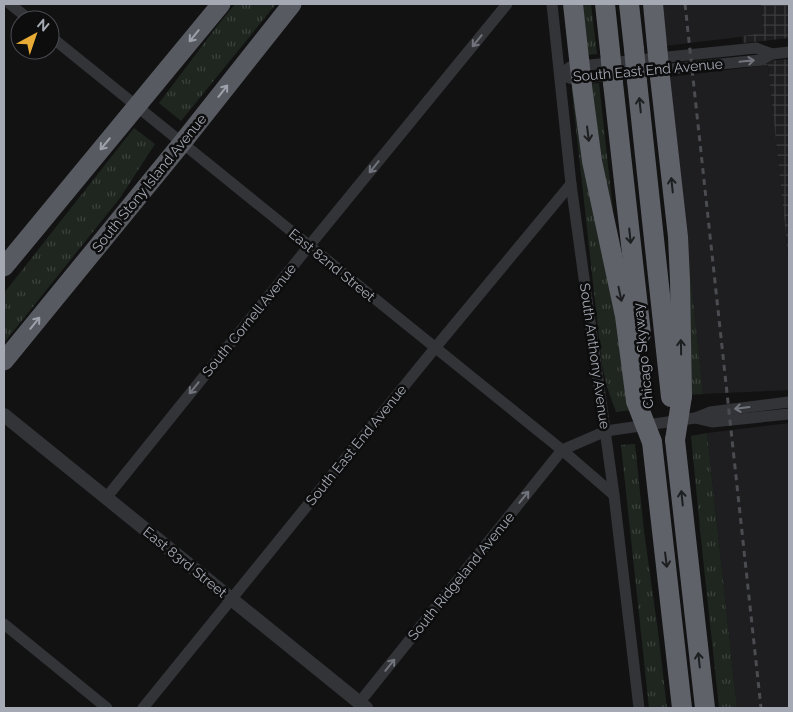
<svg xmlns="http://www.w3.org/2000/svg" width="793" height="712" font-family="Raleway,sans-serif">
  <style>
    .built { fill: #1e1e20 }
    .industrial { fill: url(#industrial-grid) }
    .grass { fill: url(#grass-tufts) }
    .lines { fill: none; stroke-linecap: round; stroke-linejoin: round }
    .minor { stroke: #333438; stroke-width: 11 }
    .tertiary { stroke: #333438; stroke-width: 14 }
    .trunk { stroke: #575a60; stroke-width: 19 }
    .motorway { stroke: #5f6269; stroke-width: 20 }
    .rail { stroke: #4a4c51; stroke-width: 3; stroke-dasharray: 6 5; stroke-linecap: butt }
    .motorway-bridge { stroke: #5f6269; stroke-width: 20 }
    .oneway { stroke: #9ca1ab }
    .oneway2 { stroke: #71747c }
    .oneway3 { stroke: #1d1e20 }
    .labels { text-anchor: middle; stroke-width: 5; stroke-linejoin: round; paint-order: stroke }
    .street-label { font-size: 14px; fill: #a4a9b3; stroke: #0d0d0e }
  </style>
  <defs>
    <pattern id="industrial-grid" width="8" height="8" patternUnits="userSpaceOnUse" patternTransform="scale(1.25)"><rect width="8" height="8" fill="#1e1e20"/><path d="M0 4h8M4 0v8" fill="none" stroke="#3c3c3e"/></pattern>
    <pattern id="grass-tufts" width="24" height="20" patternUnits="userSpaceOnUse" patternTransform="scale(1.25)"><rect width="24" height="20" fill="#1e261f"/><path d="M3 7l-1-3M5 7V3M7 7l1-3M15 17l-1-3M17 17v-4M19 17l1-3" fill="none" stroke="#3c433d"/></pattern>
  </defs>
  <rect width="100%" height="100%" fill="#121213"/>
  <g class="built">
    <polygon points="660,4 761,4 764,34 665,46"/>
    <polygon points="768,65 789,264 789,390 703,394 668,77"/>
    <polygon points="789,423 789,708 737,708 707,433"/>
  </g>
  <g class="industrial">
    <polygon points="761,4 789,4 789,38 743,43 742,36 764,33"/>
    <polygon points="789,59 789,264 768,65 746,67 746,63"/>
  </g>
  <g class="grass">
    <polygon points="235,4 276,4 181,121 159,103 217,26"/>
    <polygon points="563,4 591,4 597,54 586,55"/>
    <polygon points="599,83 613,210 610,211 589,84"/>
    <polygon points="572,87 574,87 581,158 583,157 616,306 632,410 616,412 607,387 602,365 572,92"/>
    <polygon points="134,128 155,144 120,198 4,343 4,293"/>
    <polygon points="689,264 703,394 687,395"/>
    <polygon points="707,433 737,708 719,708 701,539 691,436"/>
    <polygon points="635,444 644,531 658,631 667,708 649,708 621,445"/>
  </g>
  <g class="lines">
    <g class="minor">
      <polyline points="10,4 30,20"/>
      <polyline points="552,4 571,184 614,495 639,708"/>
      <polyline points="50,36 562,450 614,495"/>
      <polyline points="560,75 573,79 760,60 772,54 789,52"/>
      <polyline points="560,75 570,67 756,48 772,54"/>
      <polyline points="695,418 712,422 789,414"/>
      <polyline points="106,498 309,246 507,4"/>
      <polyline points="4,624 107,708"/>
      <polyline points="359,703 562,450 606,431 695,418 710,412 789,402"/>
      <polyline points="143,708 435,348 571,184"/>
    </g>
    <polyline class="tertiary" points="4,415 366,708"/>
    <g class="trunk">
      <polyline points="4,267 221,4"/>
      <polyline points="4,361 182,143 292,4"/>
    </g>
    <g class="motorway">
      <polyline points="605,4 610,51"/>
      <polyline points="629,4 634,49"/>
      <polyline points="660,77 678,237 680,280 682,396"/>
      <polyline points="637,81 671,397"/>
      <polyline points="613,83 641,334"/>
      <polyline points="582,86 592,161 625,316 636,401"/>
      <polyline points="675,440 705,708"/>
      <polyline points="652,442 682,708"/>
    </g>
    <polyline class="rail" points="685,4 761,708"/>
    <g class="motorway-bridge">
      <polyline points="573,4 582,86"/>
      <polyline points="653,4 660,77"/>
      <polyline points="634,49 637,81"/>
      <polyline points="610,51 613,83"/>
      <polyline points="636,401 652,442"/>
      <polyline points="675,440 682,396"/>
    </g>
  </g>
  <defs><path id="oneway-shaft" d="M-6 0H5M1.5-3L5.5 0L1.5 3" fill="none" stroke-width="1.6" stroke-linecap="round" stroke-linejoin="round" transform="scale(1.25)"/></defs>
  <g class="oneway">
    <use href="#oneway-shaft" transform="translate(194 36) rotate(129)"/>
    <use href="#oneway-shaft" transform="translate(223 91) rotate(-52)"/>
    <use href="#oneway-shaft" transform="translate(105 144) rotate(130)"/>
    <use href="#oneway-shaft" transform="translate(35 323) rotate(-51)"/>
  </g>
  <g class="oneway2">
    <use href="#oneway-shaft" transform="translate(477 41) rotate(129)"/>
    <use href="#oneway-shaft" transform="translate(747 61) rotate(-6)"/>
    <use href="#oneway-shaft" transform="translate(374 167) rotate(129)"/>
    <use href="#oneway-shaft" transform="translate(194 388) rotate(129)"/>
    <use href="#oneway-shaft" transform="translate(742 408) rotate(173)"/>
    <use href="#oneway-shaft" transform="translate(524 497) rotate(-51)"/>
    <use href="#oneway-shaft" transform="translate(390 665) rotate(-51)"/>
  </g>
  <g class="oneway3">
    <use href="#oneway-shaft" transform="translate(640 105) rotate(-96)"/>
    <use href="#oneway-shaft" transform="translate(588 134) rotate(83)"/>
    <use href="#oneway-shaft" transform="translate(672 185) rotate(-96)"/>
    <use href="#oneway-shaft" transform="translate(630 236) rotate(84)"/>
    <use href="#oneway-shaft" transform="translate(620 294) rotate(78)"/>
    <use href="#oneway-shaft" transform="translate(681 347) rotate(-91)"/>
    <use href="#oneway-shaft" transform="translate(682 498) rotate(-96)"/>
    <use href="#oneway-shaft" transform="translate(666 560) rotate(83)"/>
    <use href="#oneway-shaft" transform="translate(699 660) rotate(-96)"/>
  </g>
  <g class="labels">
    <g class="street-label">
      <text transform="translate(648 70) rotate(-5)" y="5">South East End Avenue</text>
      <text transform="translate(149 183) rotate(-51)" y="5">South Stony Island Avenue</text>
      <text transform="translate(332 265) rotate(39)" y="5">East 82nd Street</text>
      <text transform="translate(249 320) rotate(-51)" y="5">South Cornell Avenue</text>
      <text transform="translate(595 356) rotate(82)" y="5">South Anthony Avenue</text>
      <text transform="translate(643 356) rotate(-96)" y="5">Chicago Skyway</text>
      <text transform="translate(356 445) rotate(-51)" y="5">South East End Avenue</text>
      <text transform="translate(185 562) rotate(39)" y="5">East 83rd Street</text>
      <text transform="translate(461 576) rotate(-51)" y="5">South Ridgeland Avenue</text>
    </g>
  </g>
  <rect width="793" height="712" fill="none" stroke="#a4a9b3" stroke-width="10"/>
  <g transform="translate(35 35) rotate(40)"><circle r="24" fill="#0d0d0e" stroke="#494b50"/>
  <path d="M0-4L9 19L0 12L-9 19Z" fill="#e8ac36"/>
  <text y="-8" font-size="14" font-weight="bold" text-anchor="middle" fill="#a4a9b3">N</text>
  </g>
</svg>
